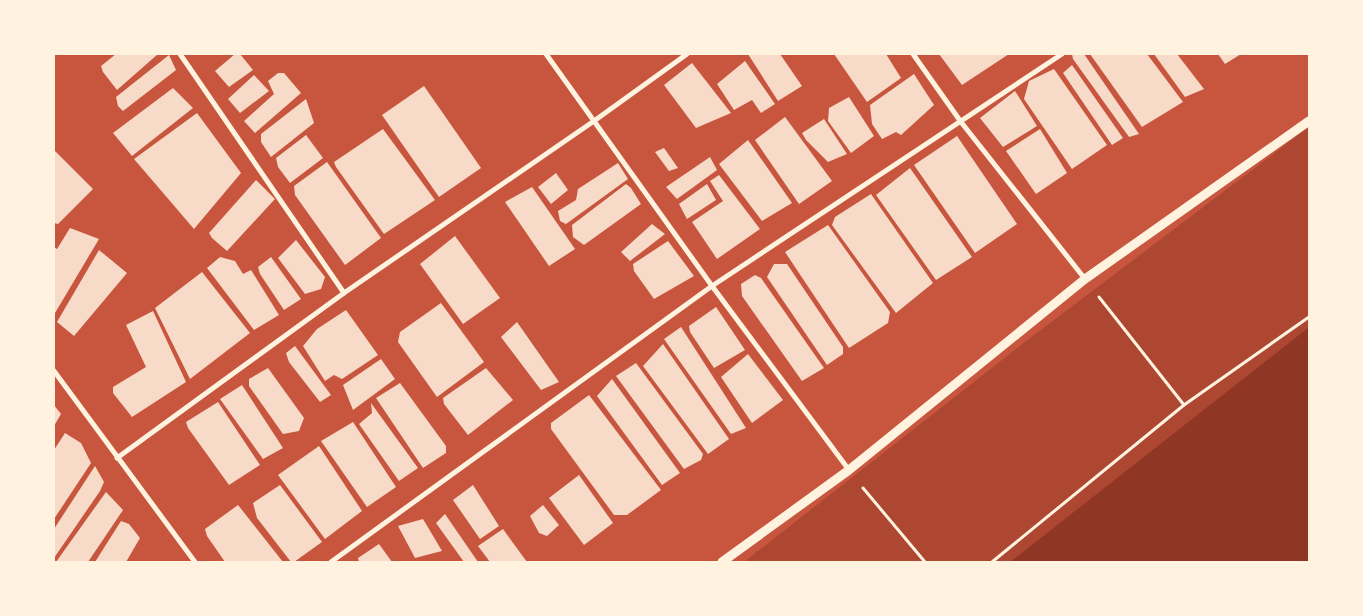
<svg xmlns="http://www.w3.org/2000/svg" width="1363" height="616" font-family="Barlow,sans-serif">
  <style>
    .green { fill: #ae4732 }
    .water { fill: #8f3625 }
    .building { fill: #f7dbc8 }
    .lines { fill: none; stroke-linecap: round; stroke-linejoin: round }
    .path { stroke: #fff3e0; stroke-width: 3 }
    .minor { stroke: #fff3e0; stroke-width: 5 }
    .tertiary { stroke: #fff3e0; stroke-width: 9 }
  </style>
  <rect width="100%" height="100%" fill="#c8553d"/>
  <polygon class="green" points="1309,127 1309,327 1010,562 744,562 1025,342"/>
  <polygon class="water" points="1309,327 1309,562 1010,562"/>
  <g class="building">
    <polygon points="116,54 158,54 117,90 103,72 101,66"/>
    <polygon points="235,54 240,54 253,70 229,87 215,71"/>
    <polygon points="748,54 780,54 802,86 778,101"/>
    <polygon points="834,54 886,54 901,78 867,102"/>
    <polygon points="939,54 1009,54 962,85"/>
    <polygon points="1072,54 1084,54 1139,134 1129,137 1073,59"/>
    <polygon points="1090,54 1147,54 1183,102 1142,127"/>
    <polygon points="1154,54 1177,54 1204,89 1185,97"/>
    <polygon points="1218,54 1241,54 1225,64"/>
    <polygon points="169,55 176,70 123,111 118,106 116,97"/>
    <polygon points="745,61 775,104 761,113 752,100 734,110 717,84"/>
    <polygon points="692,63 731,113 696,128 664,85"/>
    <polygon points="1072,65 1123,138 1112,145 1063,73"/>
    <polygon points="1054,69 1107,145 1072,169 1024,99 1029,81"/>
    <polygon points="278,73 284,73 301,93 255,133 244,121 274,94 268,81"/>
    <polygon points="914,74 934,105 901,135 896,132 882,139 872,124 870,105"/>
    <polygon points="254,75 269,91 240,113 228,99"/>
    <polygon points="424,86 481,168 439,197 382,115"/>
    <polygon points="173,88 193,108 132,156 113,133"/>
    <polygon points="1015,91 1037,126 1003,147 980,118"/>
    <polygon points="849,97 874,136 851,153 828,121 829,108"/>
    <polygon points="306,99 314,123 271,157 261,142 261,134"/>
    <polygon points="197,113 241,173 194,229 134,159"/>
    <polygon points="785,117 832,181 799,204 755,140"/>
    <polygon points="824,119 847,154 828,162 806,140 802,133"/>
    <polygon points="383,129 435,200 384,234 336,167 334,162"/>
    <polygon points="1040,129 1067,173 1036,194 1006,151"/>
    <polygon points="306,135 323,158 290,183 278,167 276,158"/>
    <polygon points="957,136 1017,224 975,253 914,165"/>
    <polygon points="748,140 792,203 762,221 719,164"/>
    <polygon points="664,148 678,168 669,171 655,152"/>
    <polygon points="54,150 93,189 58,224 54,223"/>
    <polygon points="710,157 717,170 677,199 666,187"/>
    <polygon points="327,162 381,238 345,265 295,195 294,186"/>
    <polygon points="618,163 628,179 566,224 560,221 558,211 576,200 578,189"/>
    <polygon points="910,168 972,257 936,280 876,195"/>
    <polygon points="556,173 568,190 551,204 538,187"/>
    <polygon points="719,175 760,229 717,259 692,222 723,201 710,181"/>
    <polygon points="256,180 275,199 227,251 212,238 209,233"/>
    <polygon points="626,184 631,188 641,204 584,245 573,237 572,225"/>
    <polygon points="707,184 716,200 687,219 679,204"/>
    <polygon points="532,187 575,249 549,266 505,202"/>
    <polygon points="871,194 933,283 896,313 832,225 835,217"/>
    <polygon points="652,224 665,234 630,261 621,252"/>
    <polygon points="828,225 890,312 888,323 849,348 785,252"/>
    <polygon points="70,228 99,239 55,313 54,312 54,247 57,249"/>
    <polygon points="455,236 500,298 463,324 420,264"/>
    <polygon points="296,240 325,277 321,289 305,294 278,258"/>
    <polygon points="668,241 694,276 654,299 634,271 633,264"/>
    <polygon points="99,250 127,273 74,336 57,322"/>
    <polygon points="220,257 235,261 243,274 251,270 279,315 254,330 207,268"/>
    <polygon points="271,257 301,299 284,310 260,274 258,267"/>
    <polygon points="774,264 787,264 843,347 843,354 827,365 767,277"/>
    <polygon points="202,272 250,333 190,379 155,308"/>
    <polygon points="755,275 761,278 824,368 802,381 742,296 741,284"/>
    <polygon points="441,303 484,362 437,397 398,342 400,332"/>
    <polygon points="716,307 745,350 714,368 690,332 689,326"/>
    <polygon points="346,310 378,355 342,379 334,375 325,381 303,346 317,329"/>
    <polygon points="153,311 186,382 132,417 113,393 113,387 146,367 126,325"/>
    <polygon points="517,322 559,382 541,390 501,337"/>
    <polygon points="681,327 746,428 731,434 664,339"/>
    <polygon points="663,344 729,439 708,454 643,366"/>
    <polygon points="295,346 331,395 320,402 289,362 286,353"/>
    <polygon points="748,354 783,400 752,423 721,377"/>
    <polygon points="381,359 395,379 353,410 343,385"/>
    <polygon points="636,363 703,454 701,460 684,469 616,376"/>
    <polygon points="268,368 304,418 299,431 283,434 249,386 249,379"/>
    <polygon points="486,368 513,400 468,435 444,404 443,398"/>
    <polygon points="612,379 680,473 662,485 597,396"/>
    <polygon points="400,383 446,446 446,453 423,468 376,398"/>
    <polygon points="242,385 283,448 263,459 220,399"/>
    <polygon points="589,395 661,490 627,515 614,515 551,429 551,423"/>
    <polygon points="218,402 260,465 229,485 188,428 186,422"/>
    <polygon points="371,403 418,468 399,481 359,424 372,413"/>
    <polygon points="54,405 61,414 54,426"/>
    <polygon points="353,422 396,487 367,507 321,441"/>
    <polygon points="65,433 81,443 91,463 54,519 54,450"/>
    <polygon points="319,446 362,511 325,539 278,475"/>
    <polygon points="95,466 104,482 100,491 54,558 54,529"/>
    <polygon points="579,475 613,523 584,545 549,498"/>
    <polygon points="280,485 322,542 294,562 291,562 257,518 253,503"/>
    <polygon points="473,485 499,526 480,539 453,500"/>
    <polygon points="106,492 123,510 88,562 56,562"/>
    <polygon points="238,505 283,562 225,562 207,536 205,529"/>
    <polygon points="543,505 559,525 547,536 539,533 530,516"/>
    <polygon points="445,514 478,562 464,562 436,523"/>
    <polygon points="423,519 442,551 415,558 398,526"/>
    <polygon points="121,521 129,524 140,538 126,562 95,562"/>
    <polygon points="503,529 527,562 490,562 478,546"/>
    <polygon points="379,544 392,562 359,562 358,558"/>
  </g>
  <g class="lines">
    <g class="path">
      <polyline points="1099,297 1184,405"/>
      <polyline points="863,488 925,562"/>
      <polyline points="992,562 1184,405 1309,317"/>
    </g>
    <g class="minor">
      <polyline points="180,54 344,293"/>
      <polyline points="546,54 712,286 849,470"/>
      <polyline points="913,54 961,122 1085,279"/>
      <polyline points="54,371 195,562"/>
      <polyline points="117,458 344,293 594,121 687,54"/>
      <polyline points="331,562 712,286 1062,54"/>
    </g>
    <polyline class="tertiary" points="722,562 849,470 1085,279 1309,121"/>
  </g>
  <rect width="1363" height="616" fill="none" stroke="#fff3e0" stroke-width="110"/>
</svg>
